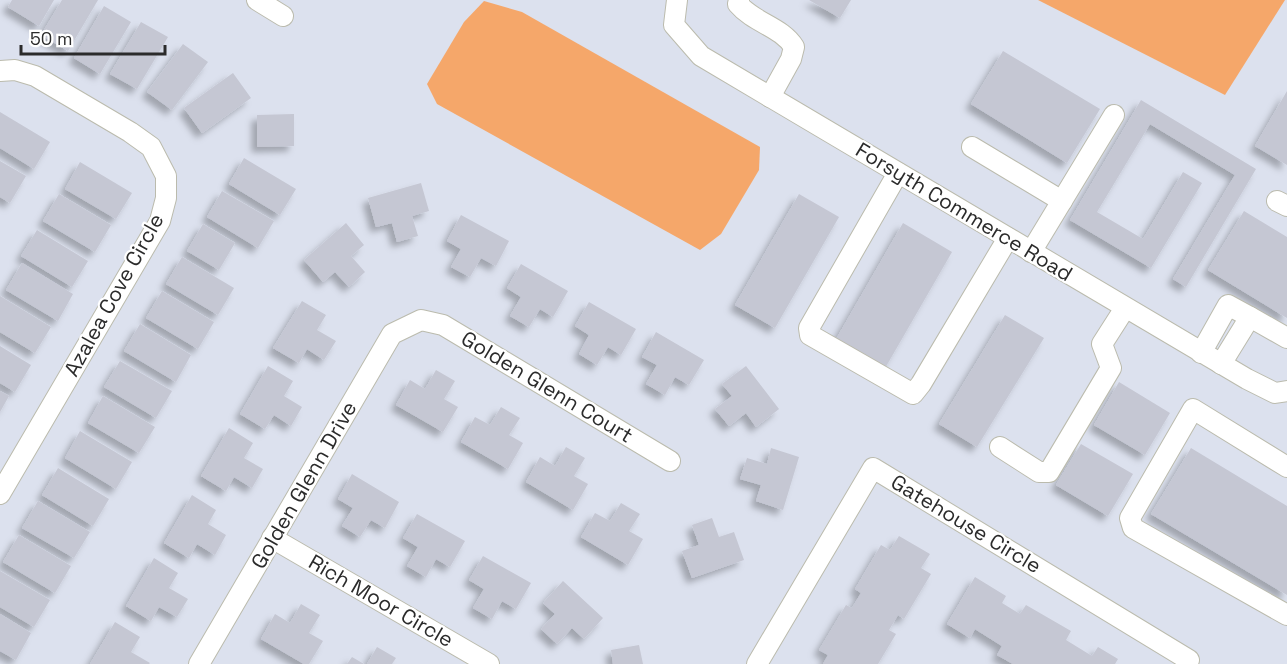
<svg xmlns="http://www.w3.org/2000/svg" width="1287" height="664" font-family="'Space Grotesk',sans-serif">
  <style>
    .water { fill: #f5a76a }
    .building { fill: #c5c7d3; filter: url(#shadow) }
    .lines { fill: none; stroke-linecap: round; stroke-linejoin: round }
    .minor-casing { stroke: #bbbbad; stroke-width: 22 }
    .minor { stroke: #fff; stroke-width: 20 }
    .labels { text-anchor: middle; stroke-width: 4.5; stroke-linejoin: round; paint-order: stroke }
    .street-label { font-size: 21px; fill: #2b2b2b; stroke: #fff }
  </style>
  <defs>
    <filter id="shadow"><feDropShadow dx="-5.5" dy="5.5" stdDeviation="3" flood-color="#0004"/></filter>
  </defs>
  <rect width="100%" height="100%" fill="#dce1ee"/>
  <g class="water">
    <polygon points="1038,0 1285,0 1225,95"/>
    <polygon points="484,1 522,12 760,147 759,170 721,234 700,250 437,104 427,84 464,22"/>
  </g>
  <g class="building">
    <polygon points="12,0 54,0 39,26 8,7"/>
    <polygon points="62,0 98,0 68,51 41,35"/>
    <polygon points="809,0 851,0 840,18"/>
    <polygon points="104,6 131,22 100,74 74,58"/>
    <polygon points="141,22 168,37 137,89 110,74"/>
    <polygon points="183,44 208,62 172,110 147,92"/>
    <polygon points="1003,51 1100,109 1067,163 971,104"/>
    <polygon points="233,73 251,98 202,133 184,108"/>
    <polygon points="1287,91 1287,165 1255,146"/>
    <polygon points="1141,100 1256,169 1186,287 1173,279 1235,175 1150,124 1097,212 1143,239 1183,172 1202,183 1151,268 1070,220"/>
    <polygon points="0,112 50,142 34,169 0,148"/>
    <polygon points="294,114 294,146 257,147 257,115"/>
    <polygon points="244,158 296,189 280,215 229,184"/>
    <polygon points="0,161 26,176 10,203 0,197"/>
    <polygon points="80,162 132,193 116,219 65,189"/>
    <polygon points="421,183 429,211 412,216 418,236 397,242 392,223 376,227 368,198"/>
    <polygon points="222,191 274,221 258,248 207,217"/>
    <polygon points="59,194 111,225 95,252 43,221"/>
    <polygon points="799,194 839,217 775,328 735,305"/>
    <polygon points="1244,211 1287,237 1287,318 1208,270"/>
    <polygon points="461,215 509,241 496,266 481,258 470,277 451,267 461,249 447,241"/>
    <polygon points="346,223 364,245 351,256 365,272 349,287 335,272 323,282 304,260"/>
    <polygon points="903,223 952,252 884,370 835,341"/>
    <polygon points="203,224 235,243 219,270 187,251"/>
    <polygon points="37,230 88,261 72,287 21,256"/>
    <polygon points="182,257 234,288 218,315 166,284"/>
    <polygon points="22,263 73,294 58,321 6,290"/>
    <polygon points="521,264 568,291 553,317 540,309 529,327 510,316 521,297 507,288"/>
    <polygon points="162,291 214,322 198,349 146,318"/>
    <polygon points="0,296 51,327 35,353 0,332"/>
    <polygon points="302,301 326,315 317,330 336,341 324,360 307,349 299,363 273,348"/>
    <polygon points="589,302 636,329 621,355 608,347 597,365 579,354 589,335 575,326"/>
    <polygon points="1005,315 1044,338 977,447 939,424"/>
    <polygon points="140,324 191,355 176,382 124,351"/>
    <polygon points="656,332 704,360 689,385 675,377 665,395 646,384 657,365 642,357"/>
    <polygon points="0,346 31,365 15,392 0,383"/>
    <polygon points="120,361 172,391 156,418 104,387"/>
    <polygon points="268,366 293,381 284,396 302,407 291,426 274,415 265,429 240,414"/>
    <polygon points="746,366 779,409 756,427 746,413 729,426 715,409 732,396 722,384"/>
    <polygon points="436,370 455,381 444,399 458,407 443,432 396,405 410,380 425,389"/>
    <polygon points="1119,382 1170,413 1145,455 1094,425"/>
    <polygon points="0,391 9,396 0,412"/>
    <polygon points="103,396 155,427 139,453 88,423"/>
    <polygon points="501,407 520,418 509,435 523,443 508,469 461,442 475,417 490,425"/>
    <polygon points="229,428 253,443 244,458 263,469 252,488 234,477 226,491 201,476"/>
    <polygon points="80,431 132,462 116,489 65,458"/>
    <polygon points="1081,444 1133,474 1108,516 1056,485"/>
    <polygon points="566,447 585,458 574,476 588,484 573,510 526,482 540,457 555,466"/>
    <polygon points="771,448 799,457 783,510 756,501 761,485 740,479 747,458 767,464"/>
    <polygon points="1191,448 1287,506 1287,595 1151,514"/>
    <polygon points="58,468 109,499 93,526 42,495"/>
    <polygon points="352,474 399,502 385,528 371,520 360,537 342,526 353,508 338,499"/>
    <polygon points="192,495 216,510 208,524 226,535 215,555 197,544 189,558 164,543"/>
    <polygon points="38,501 90,532 74,558 22,528"/>
    <polygon points="621,503 640,514 629,531 643,539 628,565 581,537 595,513 610,521"/>
    <polygon points="417,514 465,541 450,567 436,559 426,577 407,566 418,547 403,538"/>
    <polygon points="712,518 719,537 734,532 744,560 692,578 682,551 699,545 692,525"/>
    <polygon points="19,535 71,566 55,593 3,562"/>
    <polygon points="899,536 930,554 921,568 931,574 904,619 898,615 889,630 896,634 878,664 823,664 828,655 819,650 846,605 852,608 861,593 855,589 881,545 890,550"/>
    <polygon points="483,556 531,583 516,609 502,601 492,619 473,608 484,589 469,580"/>
    <polygon points="154,558 178,573 169,588 188,599 177,617 159,607 151,621 126,606"/>
    <polygon points="0,571 50,600 34,627 0,607"/>
    <polygon points="975,577 1006,596 1002,603 1020,614 1026,605 1071,631 1066,640 1092,656 1098,647 1118,659 1115,664 1013,664 997,655 1002,646 975,629 970,638 947,624"/>
    <polygon points="563,581 603,618 584,639 572,628 557,644 541,629 555,614 543,603"/>
    <polygon points="301,604 320,615 309,633 323,641 309,664 304,664 261,639 275,614 290,623"/>
    <polygon points="0,614 31,633 16,660 0,651"/>
    <polygon points="115,622 140,637 131,652 150,663 149,664 90,664"/>
    <polygon points="639,645 643,664 613,664 611,650"/>
    <polygon points="377,647 396,658 392,664 367,664"/>
    <polygon points="352,657 364,664 347,664"/>
  </g>
  <g class="lines">
    <g class="minor-casing">
      <g id="minor">
        <polyline points="257,0 283,16"/>
        <polyline points="677,0 674,25 701,56 1247,379 1275,393 1287,391"/>
        <path d="M739,0L738,4C754,23 782,27 794,47L791,59L770,97"/>
        <polyline points="0,71 15,70 35,76 130,132 151,147 166,176 166,198 160,221 0,494"/>
        <polyline points="972,147 1062,201"/>
        <polyline points="898,173 809,328 810,335 913,394 921,384 1008,238"/>
        <polyline points="1277,201 1287,206"/>
        <polyline points="1031,252 1114,115"/>
        <polyline points="1201,353 1228,305 1250,317"/>
        <polyline points="1221,364 1250,317 1287,338"/>
        <polyline points="1000,447 1039,472 1049,472 1111,368 1102,344 1125,308"/>
        <polyline points="1287,467 1193,409 1130,518 1133,528 1287,615"/>
        <polyline points="272,538 489,664"/>
        <polyline points="199,664 392,334 421,320 443,325 670,461"/>
        <polyline points="757,664 873,468 1189,660 1186,664"/>
      </g>
    </g>
    <use href="#minor" class="minor"/>
  </g>
  <g class="labels">
    <g class="street-label">
      <text transform="translate(964 212) rotate(31)" y="7">Forsyth Commerce Road</text>
      <text transform="translate(114 295) rotate(-61)" y="7">Azalea Cove Circle</text>
      <text transform="translate(547 387) rotate(31)" y="7">Golden Glenn Court</text>
      <text transform="translate(304 485) rotate(-60)" y="7">Golden Glenn Drive</text>
      <text transform="translate(966 524) rotate(31)" y="7">Gatehouse Circle</text>
      <text transform="translate(381 601) rotate(30)" y="7">Rich Moor Circle</text>
    </g>
  </g>
  <path d="M21 45v9h144v-9" fill="none" stroke="#2b2b2b" stroke-width="3"/>
  <text x="30" y="45" font-size="18" fill="#2b2b2b" stroke="#ffffff" stroke-width="4.5" paint-order="stroke">50 m</text>
</svg>
